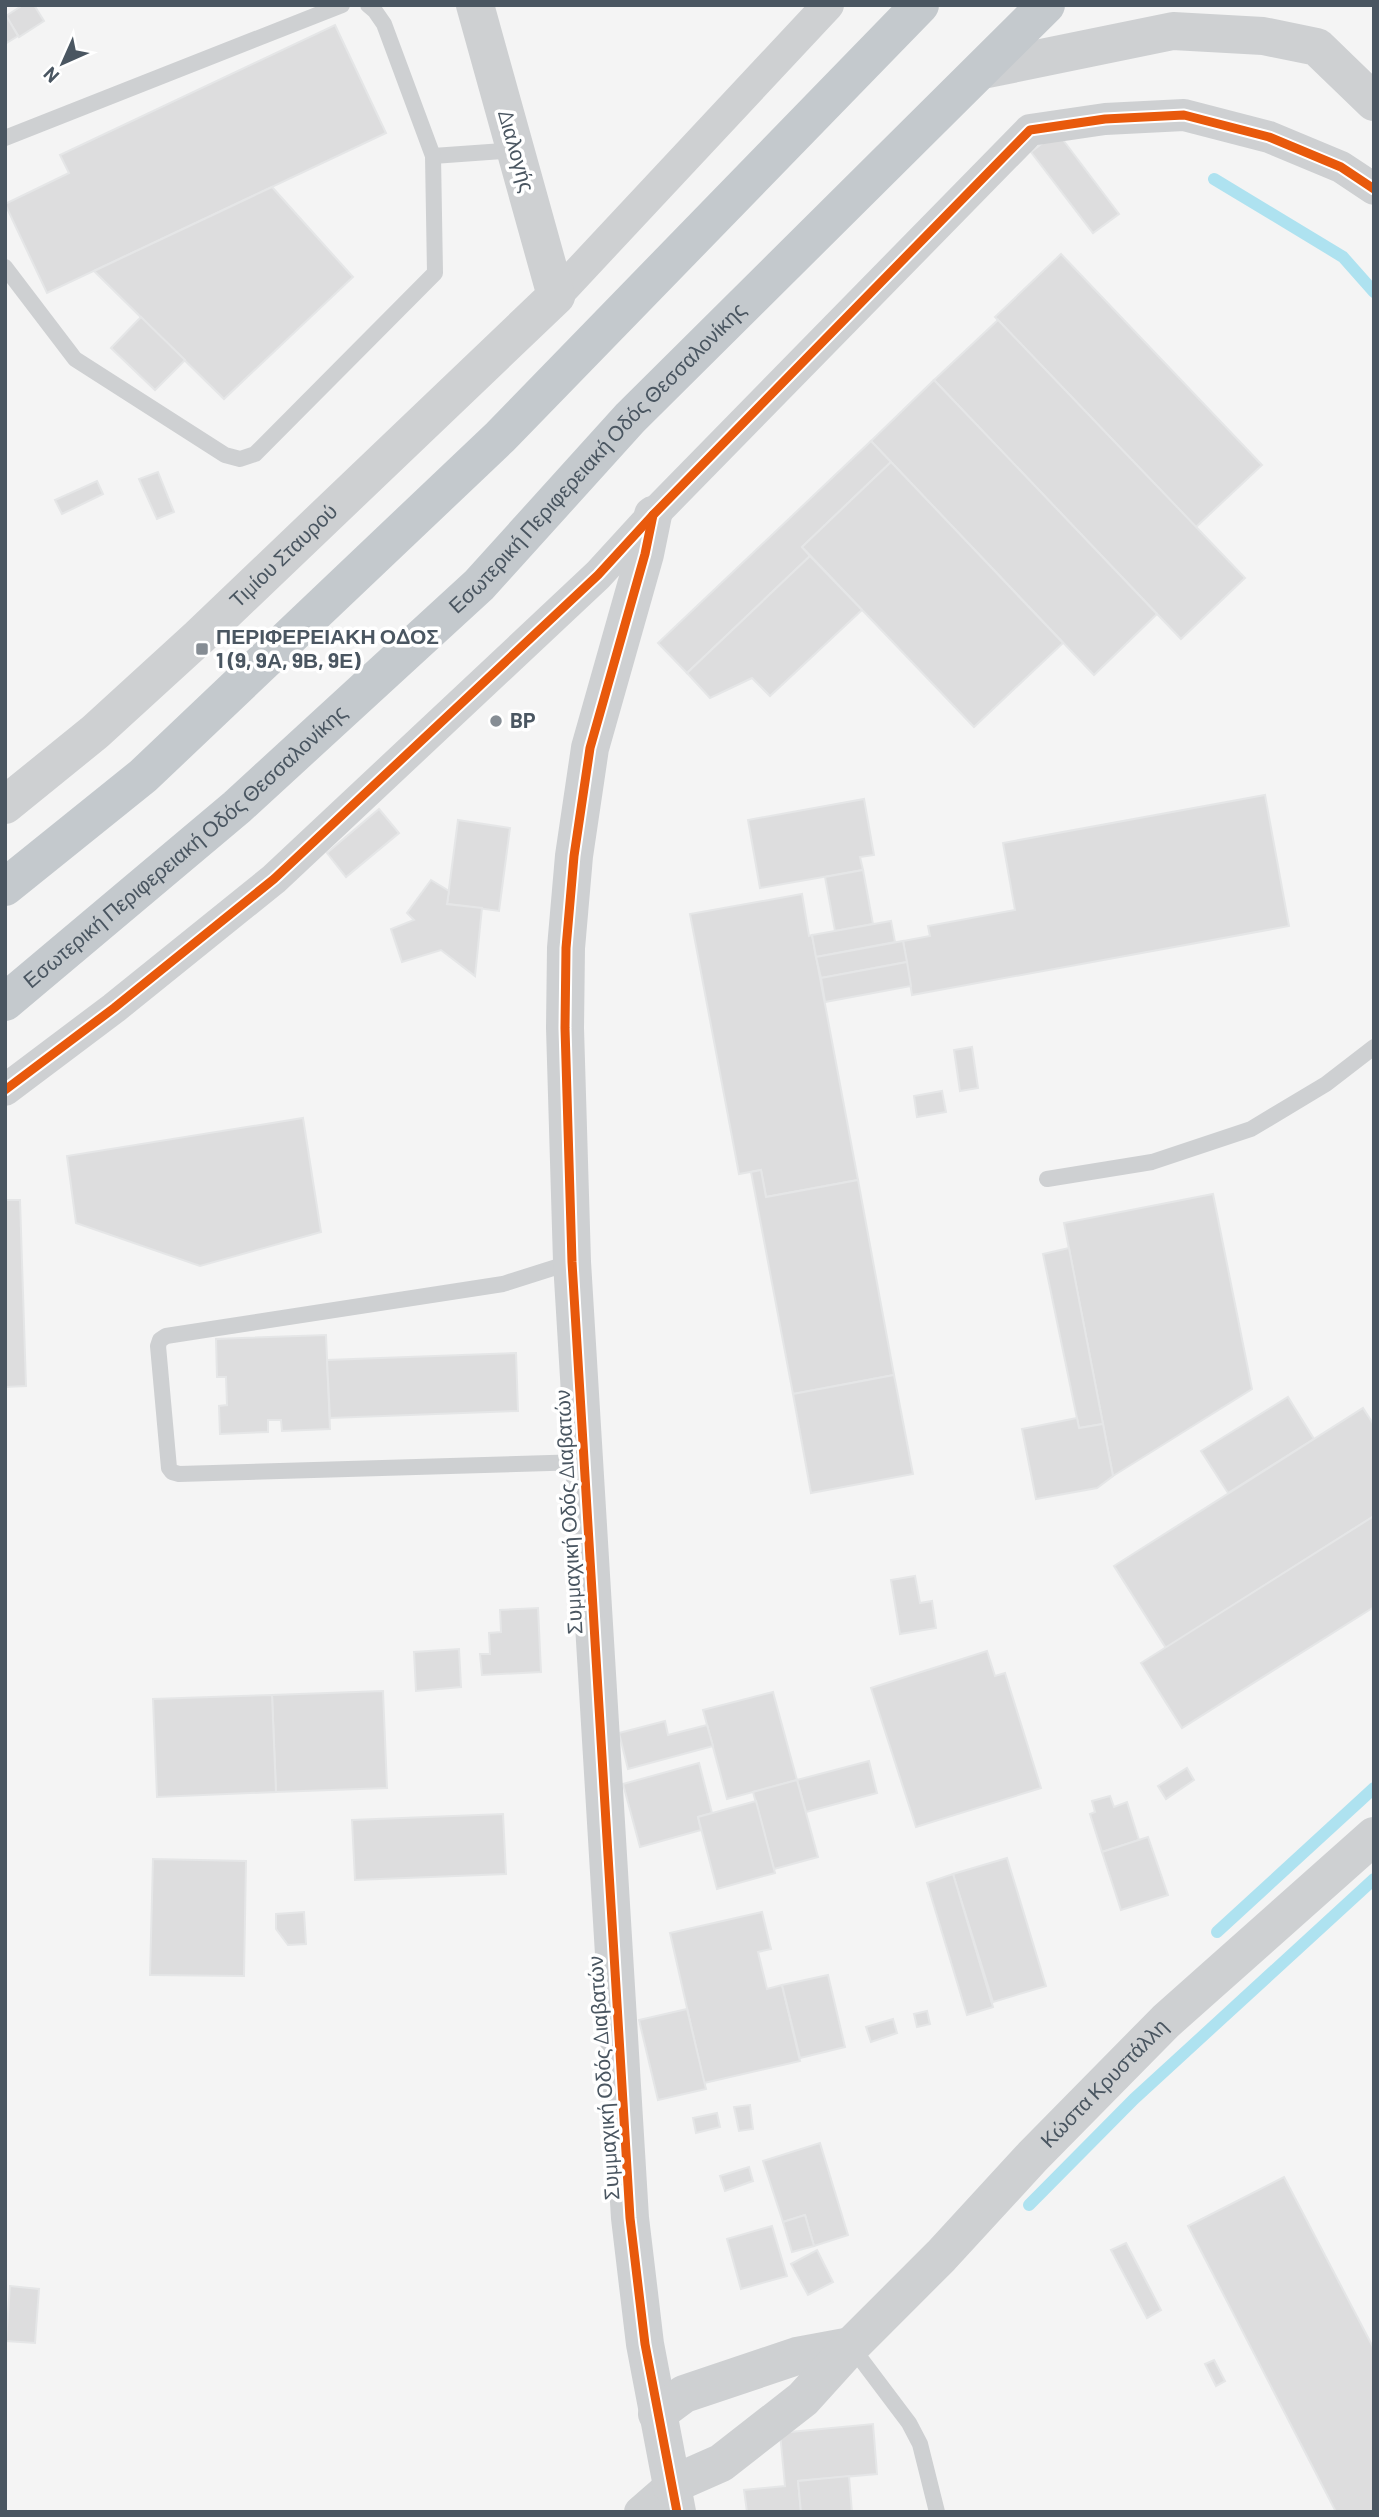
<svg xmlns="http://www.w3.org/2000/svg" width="1379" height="2517" font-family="Barlow,sans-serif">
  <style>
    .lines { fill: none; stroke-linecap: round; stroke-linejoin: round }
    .stream { stroke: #aee2f0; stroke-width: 12 }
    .building { fill: #ddddde; stroke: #e5e6e7; stroke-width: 2 }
    .service { stroke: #ced0d2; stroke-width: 16 }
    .minor { stroke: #ced0d2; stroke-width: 32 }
    .tertiary { stroke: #ced0d2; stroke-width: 38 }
    .trunk { stroke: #c4c9cd; stroke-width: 38 }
    .cycleway-casing { stroke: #fff; stroke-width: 13 }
    .cycleway { stroke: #e8590c; stroke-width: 9 }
    .poi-dot { fill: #868d94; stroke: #fff; stroke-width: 2.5 }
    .labels { text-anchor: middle; stroke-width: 7; stroke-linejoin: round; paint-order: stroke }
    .street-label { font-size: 21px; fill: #4a5661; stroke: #fff }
    .poi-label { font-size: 21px; font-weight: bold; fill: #4a5661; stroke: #fff; text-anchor: start }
  </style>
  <rect width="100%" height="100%" fill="#f4f4f4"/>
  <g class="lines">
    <g class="stream">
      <polyline points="1214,179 1343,257 1374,292"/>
      <polyline points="1217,1932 1374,1788"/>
      <polyline points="1029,2205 1134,2099 1374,1879"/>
    </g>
  </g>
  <g class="building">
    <polygon points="23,5 34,5 44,21 19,37 6,16"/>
    <polygon points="7,17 18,36 5,44 5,18"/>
    <polygon points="335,25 386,133 47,293 5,204 69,173 60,155"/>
    <polygon points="1057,132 1119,214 1093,233 1031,152"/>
    <polygon points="272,187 353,277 224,399 94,271"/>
    <polygon points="1061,254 1262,465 1196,527 995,317"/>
    <polygon points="141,317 185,360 155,390 111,348"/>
    <polygon points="998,320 1245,578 1181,639 934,380"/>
    <polygon points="934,380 1157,614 1094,675 871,441"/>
    <polygon points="871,441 891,462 802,547 810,556 687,673 658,643"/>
    <polygon points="891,462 1063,643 974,727 802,547"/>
    <polygon points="158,472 174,512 157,519 139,479"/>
    <polygon points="97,481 103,494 62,514 55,500"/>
    <polygon points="810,556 862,610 770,696 752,678 710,698 687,673"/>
    <polygon points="1265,795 1289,926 912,995 903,941 930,936 928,926 1015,910 1003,843"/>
    <polygon points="864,799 874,855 860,857 863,870 760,888 748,820"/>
    <polygon points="379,809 399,833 346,877 327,853"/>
    <polygon points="458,820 510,828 499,911 447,904"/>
    <polygon points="863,870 873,924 835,931 825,877"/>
    <polygon points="431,880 449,891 447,904 482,908 475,976 441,950 402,962 391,929 414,920 407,913"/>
    <polygon points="802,894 809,936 812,935 858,1180 766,1197 761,1170 739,1174 690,914"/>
    <polygon points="891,921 895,942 816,957 812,935"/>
    <polygon points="903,941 907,962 821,978 816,957"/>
    <polygon points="907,962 911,986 825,1002 821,978"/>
    <polygon points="972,1047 978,1088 960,1091 954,1050"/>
    <polygon points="942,1091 946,1112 917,1117 914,1096"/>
    <polygon points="303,1118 321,1232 200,1266 76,1223 67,1156"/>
    <polygon points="761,1170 766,1197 858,1180 894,1375 793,1394 751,1172"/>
    <polygon points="1213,1194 1252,1389 1113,1476 1064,1223"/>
    <polygon points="5,1200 20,1200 26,1386 5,1387"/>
    <polygon points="1069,1248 1103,1424 1079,1428 1043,1254"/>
    <polygon points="326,1335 330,1429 282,1431 281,1420 268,1420 268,1432 220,1434 219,1406 227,1405 226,1377 217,1377 216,1339"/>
    <polygon points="516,1353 518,1411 330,1418 327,1360"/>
    <polygon points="894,1375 913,1474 811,1493 793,1394"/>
    <polygon points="1288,1397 1314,1439 1228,1493 1201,1451"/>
    <polygon points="1363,1408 1374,1425 1374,1516 1166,1648 1114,1566"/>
    <polygon points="1077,1418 1079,1428 1103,1424 1113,1476 1097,1488 1036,1499 1022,1429"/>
    <polygon points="1374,1516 1374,1607 1182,1728 1141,1663"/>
    <polygon points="915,1576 920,1603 932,1601 936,1628 900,1634 891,1580"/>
    <polygon points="538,1608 541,1672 482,1675 480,1654 490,1654 489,1633 501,1632 500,1610"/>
    <polygon points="459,1649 461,1687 416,1691 414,1652"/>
    <polygon points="987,1651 995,1676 1005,1673 1041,1788 916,1827 871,1688"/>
    <polygon points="383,1691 387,1788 276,1792 272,1695"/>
    <polygon points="773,1692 797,1780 727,1799 703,1710"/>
    <polygon points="272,1695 276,1792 157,1797 153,1699"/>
    <polygon points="665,1721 668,1735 707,1725 713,1746 628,1769 619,1733"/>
    <polygon points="869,1761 877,1793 806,1812 797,1780"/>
    <polygon points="699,1763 712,1813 698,1817 701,1830 640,1847 623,1784"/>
    <polygon points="1187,1768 1194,1780 1166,1799 1158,1786"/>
    <polygon points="797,1780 818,1857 774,1869 753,1792"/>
    <polygon points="1110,1796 1114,1807 1127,1802 1139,1840 1102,1852 1090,1814 1095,1812 1092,1801"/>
    <polygon points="756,1801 775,1873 717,1889 698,1817"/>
    <polygon points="503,1814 506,1874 355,1880 352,1820"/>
    <polygon points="1148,1837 1168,1895 1121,1910 1102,1852"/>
    <polygon points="1007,1858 1046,1986 993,2002 953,1874"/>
    <polygon points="153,1859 246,1861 244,1976 150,1975"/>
    <polygon points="953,1874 993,2007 967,2015 927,1883"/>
    <polygon points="304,1912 306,1944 288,1945 276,1929 276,1914"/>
    <polygon points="762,1912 771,1949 758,1952 767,1989 782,1985 800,2061 704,2083 670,1933"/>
    <polygon points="828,1975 845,2047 800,2058 782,1985"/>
    <polygon points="687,2009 706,2089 658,2100 639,2020"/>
    <polygon points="927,2011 930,2024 917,2027 914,2014"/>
    <polygon points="893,2019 897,2033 871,2042 866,2027"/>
    <polygon points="750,2105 753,2129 739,2131 734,2107"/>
    <polygon points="717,2113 720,2127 696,2133 693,2118"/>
    <polygon points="820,2143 848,2235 814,2246 805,2215 783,2222 763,2161"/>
    <polygon points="749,2167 753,2181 725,2191 720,2176"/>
    <polygon points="1284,2177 1374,2349 1374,2512 1336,2512 1188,2226"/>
    <polygon points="805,2215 814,2246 792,2252 783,2222"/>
    <polygon points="772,2226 787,2276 741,2289 727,2239"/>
    <polygon points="1126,2243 1161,2310 1147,2318 1111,2250"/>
    <polygon points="817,2250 833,2282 808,2295 791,2264"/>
    <polygon points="10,2286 39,2289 35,2343 6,2341"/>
    <polygon points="1214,2360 1225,2381 1216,2386 1205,2364"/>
    <polygon points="873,2424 877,2474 798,2481 801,2512 747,2512 744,2490 785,2486 780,2433"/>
    <polygon points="849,2476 852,2512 801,2512 798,2481"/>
  </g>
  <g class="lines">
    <g class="service">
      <polyline points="5,138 342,5"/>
      <polyline points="433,156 516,150"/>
      <polyline points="5,267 75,359 225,455 240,459 255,454 435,273 433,156 384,24 375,11 368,5"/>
      <polyline points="1047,1179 1152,1162 1251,1129 1326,1084 1374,1047"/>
      <polyline points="572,1262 503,1284 166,1336 160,1340 158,1346 169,1468 172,1472 179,1474 583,1462"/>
      <polyline points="851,2346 909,2423 920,2444 937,2512"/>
    </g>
    <g class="minor">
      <polyline points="556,296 828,5"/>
      <polyline points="5,1090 114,1008 274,879 598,575 653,515 1030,130 1105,119 1184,115 1269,137 1341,167 1374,189"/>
      <polyline points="640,2512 671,2485"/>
    </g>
    <g class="tertiary">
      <polyline points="983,70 1173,31 1263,36 1317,47 1374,102"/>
      <polyline points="653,515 645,554 590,748 574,856 566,948 565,1028 572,1262 630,2218 645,2344 677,2512"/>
      <path id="s1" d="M5,805L95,732L199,637L556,296L475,5"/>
      <polyline points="657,2414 684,2394 797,2356 851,2346"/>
      <path id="s2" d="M671,2485L721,2463L803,2399L851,2346L941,2256L1033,2156L1166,2021L1374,1836"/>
    </g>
    <g class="trunk">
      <polyline points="5,887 143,776 500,437 920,5"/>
      <path id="s3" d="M5,1002L237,807L479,585L630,418L1046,5"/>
    </g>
    <g class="cycleway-casing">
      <g id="cycleway">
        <polyline points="653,515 645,554 590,748 574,856 566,948 565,1028 572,1262 630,2218 645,2344 677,2512"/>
        <polyline points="5,1090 114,1008 274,879 598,575 653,515 1030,130 1105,119 1184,115 1269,137 1341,167 1374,189"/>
      </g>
    </g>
    <use href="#cycleway" class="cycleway"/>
  </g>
  <g class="poi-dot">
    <rect x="195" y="642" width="14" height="14" rx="3.5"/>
    <circle cx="496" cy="721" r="7"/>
  </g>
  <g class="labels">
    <g class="street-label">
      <text transform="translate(516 151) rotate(74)" y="7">Διαλογής</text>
      <text dy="7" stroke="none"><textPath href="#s3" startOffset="805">Εσωτερική Περιφερειακή Οδός Θεσσαλονίκης</textPath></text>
      <text dy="7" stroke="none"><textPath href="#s1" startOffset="374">Τιμίου Σταυρού</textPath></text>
      <text dy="7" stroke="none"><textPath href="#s3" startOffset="238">Εσωτερική Περιφερειακή Οδός Θεσσαλονίκης</textPath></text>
      <text transform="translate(569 1512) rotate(-93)" y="7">Συμμαχική Οδός Διαβατών</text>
      <text transform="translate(604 2078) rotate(-94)" y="7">Συμμαχική Οδός Διαβατών</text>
      <text dy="7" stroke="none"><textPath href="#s2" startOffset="595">Κώστα Κρυστάλλη</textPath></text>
    </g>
    <g class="poi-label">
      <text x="216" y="644">ΠΕΡΙΦΕΡΕΙΑΚΗ ΟΔΟΣ<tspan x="216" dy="24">1 (9, 9Α, 9Β, 9Ε)</tspan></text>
      <text x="510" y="728">BP</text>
    </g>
  </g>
  <rect width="1379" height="2517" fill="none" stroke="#4a5661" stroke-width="14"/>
  <g transform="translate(63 63) rotate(225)" stroke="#ffffff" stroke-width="5" paint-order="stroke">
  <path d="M0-5L12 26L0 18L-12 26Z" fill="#4a5661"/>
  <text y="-10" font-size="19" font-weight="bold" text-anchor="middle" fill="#4a5661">N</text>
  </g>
</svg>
